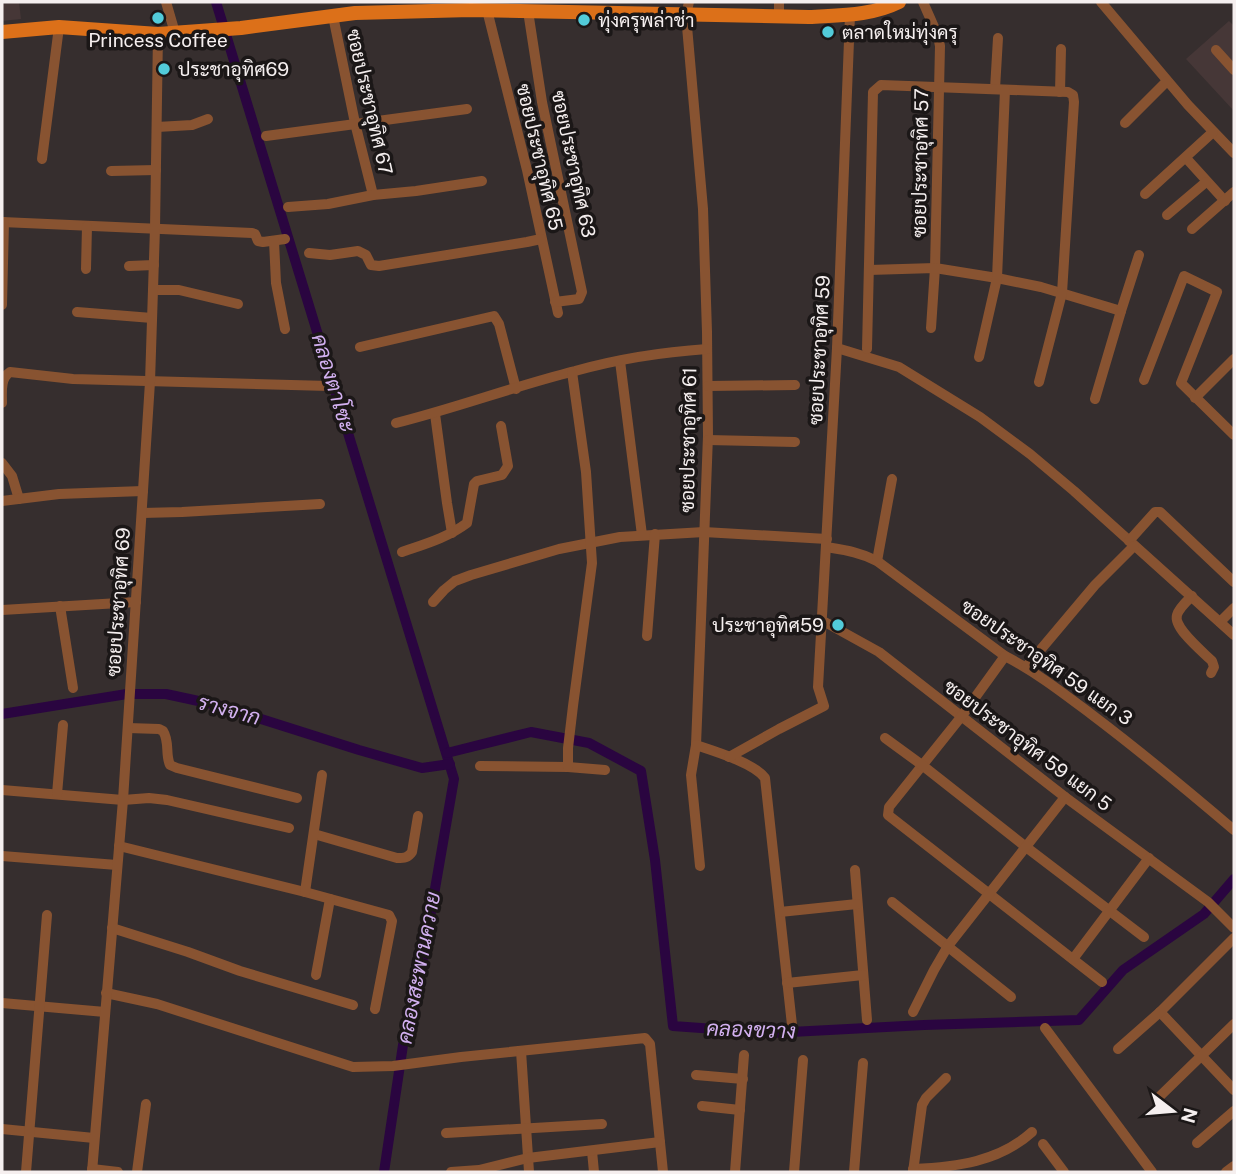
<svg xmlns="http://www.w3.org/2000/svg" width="1236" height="1174" font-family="'Public Sans',Sarabun,sans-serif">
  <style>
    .built { fill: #463737 }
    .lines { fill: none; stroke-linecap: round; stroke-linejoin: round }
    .canal { stroke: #2a0540; stroke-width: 10 }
    .minor { stroke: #885331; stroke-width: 10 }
    .major { stroke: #dc7019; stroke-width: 14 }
    .poi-dot { fill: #52cbd9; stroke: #1b1717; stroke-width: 2.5 }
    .labels { text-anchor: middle; stroke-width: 7; stroke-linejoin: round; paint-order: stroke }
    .poi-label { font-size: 19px; fill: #f5efef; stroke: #1b1717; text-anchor: start }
    .street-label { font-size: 19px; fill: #f5efef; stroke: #1b1717 }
    .water-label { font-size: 21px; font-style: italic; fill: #d2b0f0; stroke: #1b1717 }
  </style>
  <rect width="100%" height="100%" fill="#362e2e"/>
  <g class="built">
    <polygon points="2,2 19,2 21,19 2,21"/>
    <polygon points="1229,21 1234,26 1234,111 1186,59"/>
  </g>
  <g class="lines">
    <g class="canal">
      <polyline points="216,2 454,779 413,1016 403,1045 384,1172"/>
      <polyline points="2,714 127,694 166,694 217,705 359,750 422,768 450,764"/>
      <polyline points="447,753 531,732 589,743 641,771 655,860 673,1026 772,1033 924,1025 1079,1020 1123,970 1204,914 1234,879"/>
    </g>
    <g class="minor">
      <polyline points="166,2 175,33"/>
      <polyline points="689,2 686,15 703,209 707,332 708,436 700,646 696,745 691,775 700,866"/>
      <polyline points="779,2 779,17"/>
      <polyline points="923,2 938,36 940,46 935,268 931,328"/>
      <polyline points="1101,2 1188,105 1234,153"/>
      <polyline points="487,10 527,170 558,313"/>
      <polyline points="528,11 542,102 582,292 579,299 555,302"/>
      <polyline points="333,16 355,123 373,195"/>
      <polyline points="1216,50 1234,70"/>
      <polyline points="995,89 998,38"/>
      <polyline points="1060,92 1061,49"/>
      <polyline points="1125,123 1167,81"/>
      <polyline points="157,127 192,125 208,119"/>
      <polyline points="266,136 467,109"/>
      <polyline points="1186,158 1225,201"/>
      <polyline points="42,159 59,27"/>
      <polyline points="111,171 156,170"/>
      <polyline points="1145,194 1213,132"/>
      <polyline points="288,207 328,204 373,195 416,191 482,181"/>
      <polyline points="1167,215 1206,182"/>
      <polyline points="2,222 252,233 255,234 258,241 263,242 285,239"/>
      <polyline points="1192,229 1234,192"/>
      <polyline points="274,241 276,283 285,329"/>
      <polyline points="309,253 330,255 358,251 366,255 371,265 379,266 527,242 541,239"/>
      <polyline points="129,266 154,265"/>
      <polyline points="86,269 87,226"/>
      <polyline points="869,270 935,268 997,278 1041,287 1121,311"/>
      <polyline points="153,290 179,290 238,304"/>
      <polyline points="2,305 4,222"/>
      <polyline points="77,312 152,318"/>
      <polyline points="360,347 494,316 499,324 516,389"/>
      <polyline points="837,348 899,367 980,417 1030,454 1074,491 1234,635"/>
      <polyline points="867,349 873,92 881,85 1068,92 1073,95 1074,102 1062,293 1039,382"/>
      <polyline points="979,357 997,278 1005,90"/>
      <polyline points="620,361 642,535"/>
      <polyline points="1144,380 1184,276 1217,292 1181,383 1234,435"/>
      <polyline points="708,386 795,385"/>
      <polyline points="1195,398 1234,359"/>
      <polyline points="1095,399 1121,311 1139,255"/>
      <path d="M2,403C2,393 0,378 10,372L73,379L329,386"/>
      <polyline points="435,414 447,503 452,533"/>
      <path d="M396,423C456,408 515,386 575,371C618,359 663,352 707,349"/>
      <polyline points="708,440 795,442"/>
      <polyline points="2,463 12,476 19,499"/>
      <polyline points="2,501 59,494 143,491"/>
      <polyline points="142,513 182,512 320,504"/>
      <polyline points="1129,541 1155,512 1160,512 1234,582"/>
      <path d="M826,547C844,550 860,552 877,561L1005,656C1036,672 1063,693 1091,714C1140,751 1187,790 1234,830"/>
      <path d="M402,552C425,544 447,538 467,523L474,484L477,481L502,475L508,466L501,426"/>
      <polyline points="877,561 892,479"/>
      <path d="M1192,596C1187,601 1179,608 1177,615C1173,628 1203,652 1212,661L1214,667L1211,673"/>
      <polyline points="433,602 444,590 455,581 471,575 559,549 620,537 704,532 827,539"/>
      <polyline points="60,606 73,688"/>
      <polyline points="2,610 136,602"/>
      <polyline points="823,621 879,652 1065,797 1208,902 1234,928"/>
      <polyline points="1220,622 1234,608"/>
      <polyline points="647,636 655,534"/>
      <polyline points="1005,656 961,717 889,807 888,815 1102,982"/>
      <polyline points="1026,667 1095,585 1134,546"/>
      <path d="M128,728L159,729L163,731C170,742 165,754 170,765L177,768L297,798"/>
      <polyline points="885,738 922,765 1026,847 1144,937"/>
      <path d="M696,745C714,751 754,763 765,778L792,1025"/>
      <polyline points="729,757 779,729 824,706 818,687 837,348 850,15"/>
      <polyline points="480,766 568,767 605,770"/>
      <polyline points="568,767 568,748 573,706 592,563 586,472 572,372"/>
      <polyline points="2,790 123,800 149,798 167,800 289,828"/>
      <polyline points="57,794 63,725"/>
      <path d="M314,834L397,858C404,858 408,858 412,852L418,816"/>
      <polyline points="119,846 305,892 389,915 392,921 375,1009"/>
      <polyline points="2,856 117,865"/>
      <polyline points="855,870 867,1020"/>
      <polyline points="305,892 322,775"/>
      <polyline points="892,902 1011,997"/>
      <polyline points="780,912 857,904"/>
      <polyline points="112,928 188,952 240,971 353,1005"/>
      <polyline points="1073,959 1149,858"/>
      <polyline points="316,975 330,899"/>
      <polyline points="787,983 863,975"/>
      <polyline points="106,993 157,1004 353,1067 393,1066 461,1057 645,1038 650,1044 663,1172"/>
      <polyline points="2,1003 105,1012"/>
      <polyline points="913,1012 934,970 948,946 1065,797"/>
      <polyline points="1160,1012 1234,1090"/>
      <polyline points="1045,1028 1152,1172"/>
      <polyline points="1118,1049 1160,1012 1234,938"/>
      <polyline points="521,1051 529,1172"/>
      <polyline points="696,1075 743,1079"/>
      <polyline points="1157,1099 1234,1024"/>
      <polyline points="702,1106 740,1110"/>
      <polyline points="2,1129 94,1138"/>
      <polyline points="446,1133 602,1124"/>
      <polyline points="1197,1143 1234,1111"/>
      <polyline points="1043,1144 1064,1172"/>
      <polyline points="592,1151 594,1172"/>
      <polyline points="92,1169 118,1172"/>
      <path d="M913,1169C956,1167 999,1162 1032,1132"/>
      <polyline points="26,1172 47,915"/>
      <polyline points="92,1172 123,800 150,382 155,228 158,34"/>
      <polyline points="137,1172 146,1104"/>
      <polyline points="451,1172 479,1170 528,1158 660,1142"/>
      <polyline points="735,1172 744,1055"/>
      <polyline points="794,1172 803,1060"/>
      <polyline points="854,1172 863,1063"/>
      <polyline points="913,1172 922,1105 926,1098 946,1078"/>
      <polyline points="1226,1172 1234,1166"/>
    </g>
    <path class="major" d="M2,32L59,27L158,34L241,28L355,13L471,10L809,17C840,15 871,16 899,2"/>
  </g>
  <g class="poi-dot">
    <circle cx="158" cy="18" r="7"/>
    <circle cx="584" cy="20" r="7"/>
    <circle cx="828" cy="32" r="7"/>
    <circle cx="164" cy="69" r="7"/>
    <circle cx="838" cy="625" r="7"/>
  </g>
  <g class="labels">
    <g class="poi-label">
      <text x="598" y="27">ทุ่งครุพล่าช่า</text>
      <text x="842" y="39">ตลาดใหม่ทุ่งครุ</text>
      <text x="158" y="47" text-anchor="middle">Princess Coffee</text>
      <text x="178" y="76">ประชาอุทิศ69</text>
      <text x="824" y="632" text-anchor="end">ประชาอุทิศ59</text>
    </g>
    <g class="street-label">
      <text transform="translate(370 102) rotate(77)" y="7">ซอยประชาอุทิศ 67</text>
      <text transform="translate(540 157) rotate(77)" y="7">ซอยประชาอุทิศ 65</text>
      <text transform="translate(920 163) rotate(-89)" y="7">ซอยประชาอุทิศ 57</text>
      <text transform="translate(574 164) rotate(78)" y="7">ซอยประชาอุทิศ 63</text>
      <text transform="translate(819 350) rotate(-87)" y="7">ซอยประชาอุทิศ 59</text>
      <text transform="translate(688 440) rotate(-89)" y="7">ซอยประชาอุทิศ 61</text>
      <text transform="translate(118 602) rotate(-86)" y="7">ซอยประชาอุทิศ 69</text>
      <text transform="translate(1047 662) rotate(35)" y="7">ซอยประชาอุทิศ 59 แยก 3</text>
      <text transform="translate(1028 745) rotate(37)" y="7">ซอยประชาอุทิศ 59 แยก 5</text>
    </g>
    <g class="water-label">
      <text transform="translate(333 383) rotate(73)" y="7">คลองตาโซะ</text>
      <text transform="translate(229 710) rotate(15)" y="7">รางจาก</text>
      <text transform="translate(419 968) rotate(-79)" y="7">คลองสะพานควาย</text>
      <text transform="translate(751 1030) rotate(2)" y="7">คลองขวาง</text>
    </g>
  </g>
  <rect width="1236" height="1174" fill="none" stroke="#f5efef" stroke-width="7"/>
  <g transform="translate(1173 1111) rotate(106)" stroke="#1b1717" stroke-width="5" paint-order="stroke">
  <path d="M0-5L12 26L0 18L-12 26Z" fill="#f5efef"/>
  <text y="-10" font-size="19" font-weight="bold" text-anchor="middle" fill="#f5efef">N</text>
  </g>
</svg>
